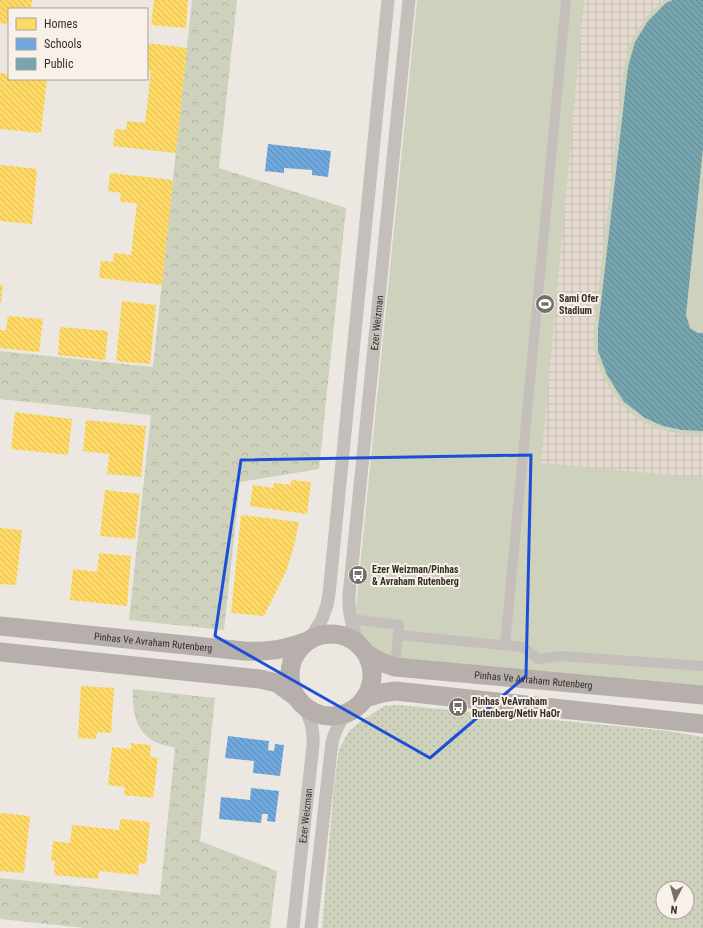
<svg xmlns="http://www.w3.org/2000/svg" width="703" height="928" font-family="'Roboto Condensed',sans-serif">
  <style>
    .grass { fill: url(#grass-dots); fill-rule: evenodd }
    .park { fill: url(#park-crowns) }
    .garden { fill: #ced1bc }
    .plaza { fill: url(#plaza-grid) }
    .homes { fill: url(#homes-back-hatch) }
    .schools { fill: url(#schools-back-hatch) }
    .public { fill: url(#public-back-hatch) }
    .lines { fill: none; stroke-linecap: round; stroke-linejoin: round }
    .pedestrian { stroke: #c5bfbb; stroke-width: 10 }
    .minor { stroke: #c5bfbb; stroke-width: 13 }
    .secondary { stroke: #b6afab; stroke-width: 19 }
    .marked { fill: none; stroke: #1d4ed8; stroke-width: 3; stroke-linejoin: round }
    .labels { text-anchor: middle; stroke-width: 4; stroke-linejoin: round; paint-order: stroke }
    .poi-label { font-size: 10px; font-weight: bold; fill: #362d29; stroke: #f8f1e9; text-anchor: start }
    .street-label { font-size: 10px; fill: #362d29; stroke: #f8f1e9 }
  </style>
  <defs>
    <pattern id="grass-dots" width="8" height="8" patternUnits="userSpaceOnUse"><rect width="8" height="8" fill="#ced1bc"/><path d="M2 2h.1M6 6h.1" fill="none" stroke="#b2b4a2" stroke-width="1.8" stroke-linecap="round"/></pattern>
    <pattern id="park-crowns" width="20" height="18" patternUnits="userSpaceOnUse"><rect width="20" height="18" fill="#ced1bc"/><path d="M2 6a3 3 0 1 1 6 0M12 15a3 3 0 1 1 6 0" fill="none" stroke="#b2b4a2"/></pattern>
    <pattern id="plaza-grid" width="8" height="8" patternUnits="userSpaceOnUse"><rect width="8" height="8" fill="#e5dacf"/><path d="M0 4h8M4 0v8" fill="none" stroke="#c5bbb2"/></pattern>
    <pattern id="homes-back-hatch" width="6" height="6" patternUnits="userSpaceOnUse"><rect width="6" height="6" fill="#ffd966"/><path d="M-1 5l2 2M0 0l6 6M5-1l2 2" fill="none" stroke="#dbbb58"/></pattern>
    <pattern id="schools-back-hatch" width="6" height="6" patternUnits="userSpaceOnUse"><rect width="6" height="6" fill="#6fa8dc"/><path d="M-1 5l2 2M0 0l6 6M5-1l2 2" fill="none" stroke="#5c89b2"/></pattern>
    <pattern id="public-back-hatch" width="6" height="6" patternUnits="userSpaceOnUse"><rect width="6" height="6" fill="#76a5af"/><path d="M-1 5l2 2M0 0l6 6M5-1l2 2" fill="none" stroke="#62878e"/></pattern>
  </defs>
  <rect width="100%" height="100%" fill="#ece7e1"/>
  <path class="grass" d="M399,705L668,731L703,737V928H322L334,786L339,749L349,731L364,719L384,706ZM663,888H687V912H663Z"/>
  <g class="park">
    <polygon points="192,0 237,0 219,168 346,208 319,469 240,482 224,630 129,620 151,415 0,399 0,351 153,367"/>
    <path d="M133,689L215,698L200,841L277,871L270,928H85L0,919V878L160,895L175,748C170,746 165,746 160,744C135,734 132,712 133,689Z"/>
  </g>
  <polygon class="garden" points="417,0 703,0 703,690 386,657 371,649 358,632 356,607"/>
  <polygon class="plaza" points="584,0 664,0 645,18 631,41 624,66 594,328 594,351 603,377 621,405 642,422 662,430 682,434 703,436 703,478 541,463"/>
  <g class="homes">
    <polygon points="0,0 32,0 31,9 9,9 9,24 0,23"/>
    <polygon points="154,0 188,0 186,28 151,25"/>
    <polygon points="147,43 187,48 176,153 113,146 115,129 126,130 127,121 145,123 151,71 147,71"/>
    <polygon points="0,73 9,74 9,79 47,79 41,133 0,129"/>
    <polygon points="0,165 37,169 32,224 0,221"/>
    <polygon points="110,173 173,180 162,285 99,278 101,261 113,262 114,253 131,255 137,203 120,202 121,193 108,191"/>
    <polygon points="0,285 3,285 1,303 0,303"/>
    <polygon points="122,301 156,305 150,364 116,361"/>
    <polygon points="8,316 43,319 39,352 0,348 0,330 6,330"/>
    <polygon points="60,327 108,331 105,360 58,355"/>
    <polygon points="15,412 72,419 68,455 11,449"/>
    <polygon points="86,420 146,426 141,477 107,474 109,454 83,451"/>
    <polygon points="291,480 311,482 307,514 250,506 253,485 273,488 274,483 291,485"/>
    <polygon points="105,490 140,494 135,539 100,536"/>
    <polygon points="241,515 299,522 294,546 287,569 264,616 231,613"/>
    <polygon points="0,528 22,530 16,585 0,584"/>
    <polygon points="99,553 131,556 127,606 70,600 73,569 97,572"/>
    <polygon points="81,686 114,688 111,733 97,732 96,739 78,738"/>
    <polygon points="131,743 151,745 150,757 158,758 153,798 124,795 125,787 108,785 112,747 131,749"/>
    <polygon points="0,813 30,816 24,873 0,871"/>
    <polygon points="120,819 150,822 146,864 139,863 138,875 99,871 98,879 54,875 55,861 51,861 53,841 70,843 72,825 119,830"/>
  </g>
  <g class="schools">
    <polygon points="268,144 331,151 328,177 312,175 312,170 284,168 284,173 265,171"/>
    <polygon points="228,736 269,741 268,750 274,751 275,744 284,745 280,776 253,773 254,761 225,758"/>
    <polygon points="251,788 279,791 275,822 267,821 268,814 262,814 261,823 219,819 221,797 250,800"/>
  </g>
  <polygon class="public" points="673,0 703,0 703,148 686,315 690,328 698,333 703,333 703,431 682,430 663,426 645,418 624,402 607,375 598,351 598,329 628,67 635,42 648,21 666,3"/>
  <g class="lines">
    <g class="pedestrian">
      <polyline points="351,619 399,625 395,667"/>
      <polyline points="398,635 523,647 538,659 560,656 703,666"/>
      <polyline points="505,645 566,0"/>
    </g>
    <g class="minor">
      <polyline points="310,639 322,619 327,605 329,594 388,0"/>
      <path id="s1" d="M359,644C352,628 348,612 349,595L409,0"/>
      <path id="s2" d="M293,928L313,745C314,730 311,718 303,705"/>
      <path d="M311,928L332,742C335,732 339,722 346,713"/>
    </g>
    <g class="secondary">
      <path id="s3" d="M0,626L244,651C267,652 283,650 305,642"/>
      <circle cx="331" cy="675" r="41"/>
      <polyline points="0,652 260,679 277,683 295,696"/>
      <path id="s4" d="M367,654L381,662L395,667L703,695"/>
      <polyline points="366,698 382,693 395,691 703,724"/>
    </g>
  </g>
  <path class="marked" d="M531,455L526,676L430,758L215,636L241,460Z"/>
  <defs>
    <g id="stadium-disc" transform="scale(1)"><circle r="9.5" fill="#766e69" stroke="#f8f1e9"/><path d="M0-5a6.5 5 0 1 0 0 10a6.5 5 0 1 0 0-10ZM-3.5-1.8h7v3.6h-7Z" fill="#fff"/></g>
    <g id="bus-disc" transform="scale(1)"><circle r="9.5" fill="#766e69" stroke="#f8f1e9"/><path d="M-5-6H5V4H4V6H2V4H-2V6H-4V4H-5ZM-3.5-4V0h7V-4ZM-3.5 1.2v1.5H-2V1.2ZM2 1.2v1.5H3.5V1.2Z" fill="#fff"/></g>
  </defs>
  <g fill-rule="evenodd">
    <use href="#stadium-disc" x="545" y="304"/>
    <use href="#bus-disc" x="358" y="575"/>
    <use href="#bus-disc" x="458" y="707"/>
  </g>
  <g class="labels">
    <g class="poi-label">
      <text x="559" y="302">Sami Ofer<tspan x="559" dy="12">Stadium</tspan></text>
      <text x="372" y="573">Ezer Weizman/Pinhas<tspan x="372" dy="12">&amp; Avraham Rutenberg</tspan></text>
      <text x="472" y="705">Pinhas VeAvraham<tspan x="472" dy="12">Rutenberg/Netiv HaOr</tspan></text>
    </g>
    <g class="street-label">
      <text dy="4" stroke="none"><textPath href="#s1" startOffset="324">Ezer Weizman</textPath></text>
      <text dy="4" stroke="none"><textPath href="#s3" startOffset="154">Pinhas Ve Avraham Rutenberg</textPath></text>
      <text dy="4" stroke="none"><textPath href="#s4" startOffset="170">Pinhas Ve Avraham Rutenberg</textPath></text>
      <text dy="4" stroke="none"><textPath href="#s2" startOffset="113">Ezer Weizman</textPath></text>
    </g>
  </g>
  <rect x="8" y="8" width="140" height="72" fill="#f8f1e9" stroke="#aaa39c"/>
  <rect x="16" y="18" width="20" height="12" fill="#ffd966" stroke="#aaa39c"/>
  <text x="44" y="28" font-size="12" fill="#362d29">Homes</text>
  <rect x="16" y="38" width="20" height="12" fill="#6fa8dc" stroke="#aaa39c"/>
  <text x="44" y="48" font-size="12" fill="#362d29">Schools</text>
  <rect x="16" y="58" width="20" height="12" fill="#76a5af" stroke="#aaa39c"/>
  <text x="44" y="68" font-size="12" fill="#362d29">Public</text>
  <g transform="translate(675 900) rotate(186)"><circle r="19" fill="#f8f1e9" stroke="#aaa39c"/>
  <path d="M0-3L7 15L0 10L-7 15Z" fill="#766e69"/>
  <text y="-6" font-size="11" font-weight="bold" text-anchor="middle" fill="#362d29">N</text>
  </g>
</svg>
